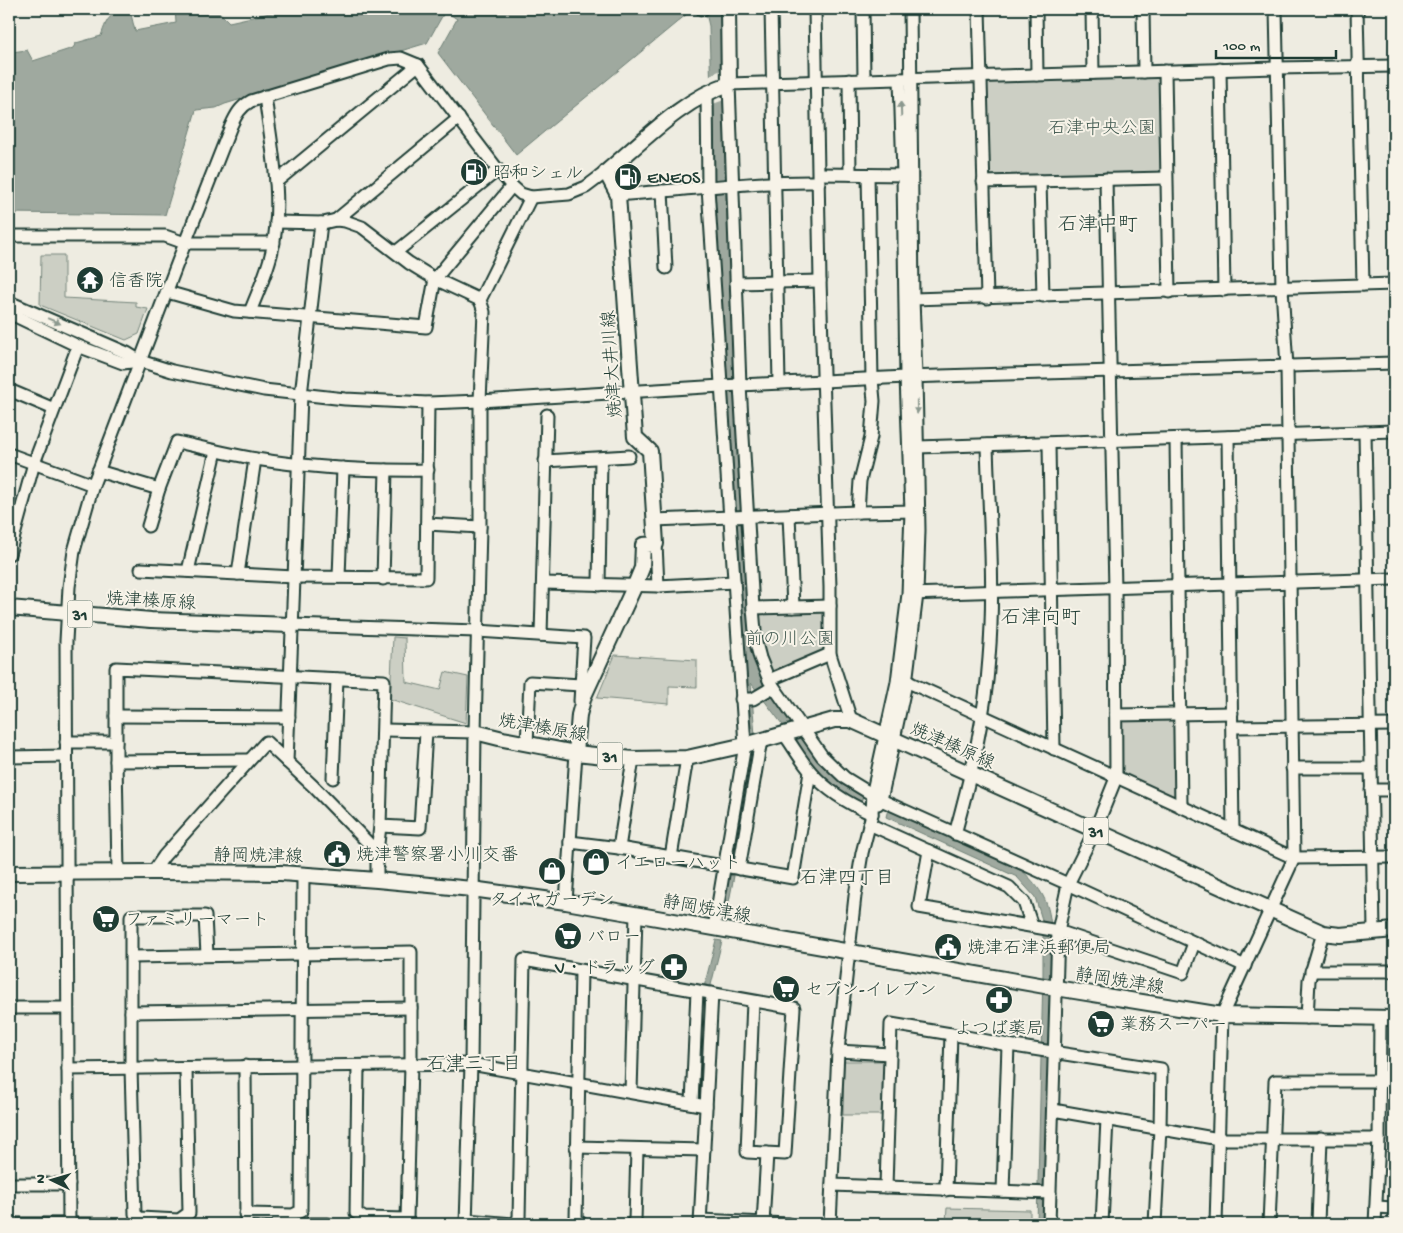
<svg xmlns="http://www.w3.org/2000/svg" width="1403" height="1233" font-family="'Gochi Hand','Klee One',sans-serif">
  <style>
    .green { fill: #cccfc4; stroke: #76867c }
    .water { fill: #9fa99f; stroke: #6c7e74 }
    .pier { fill: #eeece1 }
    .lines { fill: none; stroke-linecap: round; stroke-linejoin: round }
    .minor-casing { stroke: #1f3d34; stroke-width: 15 }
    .major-casing { stroke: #1f3d34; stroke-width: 18 }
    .minor { stroke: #f7f3e8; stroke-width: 11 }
    .major { stroke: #f7f3e8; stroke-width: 14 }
    .oneway { fill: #8b988e }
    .labels { text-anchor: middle; stroke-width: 4; stroke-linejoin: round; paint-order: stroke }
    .shield { fill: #f7f3e8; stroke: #60746a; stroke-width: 1 }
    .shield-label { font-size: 16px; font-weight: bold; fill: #1f3d34 }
    .park-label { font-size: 18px; fill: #425a51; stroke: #f7f3e8 }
    .poi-label { font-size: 18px; fill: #1f3d34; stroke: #f7f3e8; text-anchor: start }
    .street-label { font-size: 18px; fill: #1f3d34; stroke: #f7f3e8 }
    .neighbourhood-label { font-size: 19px; fill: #1f3d34; stroke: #f7f3e8 }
    .quarter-label { font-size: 20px; fill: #1f3d34; stroke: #f7f3e8 }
  </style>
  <rect width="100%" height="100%" fill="#eeece1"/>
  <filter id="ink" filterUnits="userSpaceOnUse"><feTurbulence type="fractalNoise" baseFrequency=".02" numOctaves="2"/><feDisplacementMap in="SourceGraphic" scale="10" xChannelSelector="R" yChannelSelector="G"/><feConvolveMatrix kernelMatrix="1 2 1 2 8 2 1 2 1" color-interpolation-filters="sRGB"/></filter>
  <g filter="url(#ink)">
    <g class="green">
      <polygon points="1156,77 1160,81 1163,170 1159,174 989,178 986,174 984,85 987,82"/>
      <polygon points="41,255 64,255 64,298 136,302 136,307 148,309 139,334 126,340 40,305"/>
      <polygon points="824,610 826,613 826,653 775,673 772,671 763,648 759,612"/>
      <polygon points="393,637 405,638 406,682 440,690 445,672 468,677 466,723 390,699"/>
      <polygon points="615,655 697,660 697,687 669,686 669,704 597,698"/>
      <polygon points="1175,717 1178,801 1122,775 1121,719"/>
      <polygon points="844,1061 884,1061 881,1115 843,1115"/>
      <polygon points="947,1208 1030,1210 1030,1224 854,1224 855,1218 946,1222"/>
    </g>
    <g class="water">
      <path d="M175,9H216L229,22L279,11L280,9H693L516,155L438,53L457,19L445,11L427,43L225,104L216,108L196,110L165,215L9,213V72L12,68L11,52L27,50L33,61L73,48L76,43L101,36C108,16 109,14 130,10L135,31L176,23Z"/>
      <polygon points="711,9 719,9 723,26 726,199 753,651 757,667 776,701 813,752 863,795 861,803 858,804 834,787 810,761 751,683 755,736 749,735 714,198 709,26 706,13"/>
      <polygon points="748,754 755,755 736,863 730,862"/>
      <path d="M888,809L1018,867C1050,895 1051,910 1052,951L1044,1224H1037L1043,975V923L1035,897L1017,877L886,817Z"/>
      <polygon points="728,875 734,876 726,917 721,917"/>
      <polygon points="716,940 722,941 710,989 704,987"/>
    </g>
    <polygon class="pier" points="726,68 727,99 710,105 710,75"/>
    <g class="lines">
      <g class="minor-casing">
        <g id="minor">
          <polyline points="702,9 703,9"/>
          <polyline points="771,9 779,383"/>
          <polyline points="815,9 820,281 830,587 830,654 851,720"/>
          <polyline points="863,9 864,79"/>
          <polyline points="979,9 987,298"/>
          <polyline points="1036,9 1037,75"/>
          <polyline points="1092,9 1093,73"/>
          <polyline points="1143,9 1144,72"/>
          <polyline points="1357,9 1363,285"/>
          <polyline points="1220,69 1224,290"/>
          <polyline points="1165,71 1169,292"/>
          <polyline points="849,80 850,174"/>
          <polyline points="707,93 708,188 745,745 714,928"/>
          <polyline points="819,174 909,175"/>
          <polyline points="1040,181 1043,296"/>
          <polyline points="276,182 418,65"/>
          <polyline points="983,182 1166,178"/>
          <polyline points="662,191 666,268"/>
          <path d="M618,195C685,190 751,181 819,182"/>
          <polyline points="336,220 459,118"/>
          <polyline points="276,222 323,223 336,220 345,221 362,227 409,263 435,279 480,300 531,197"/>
          <path d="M9,236H165L185,243L231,126C236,115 240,107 251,101L389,59L401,58L418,65L498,170L512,186L521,194L531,197L569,194L586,187L606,172"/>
          <polyline points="396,252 498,170"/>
          <polyline points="736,283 820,281"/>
          <polyline points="167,292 234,311 426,327 435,279 512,186"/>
          <polyline points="913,299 1394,284"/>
          <polyline points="9,302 127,353 140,361 172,371 264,390 345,399 428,403 480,401 721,386 906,377 1394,363"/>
          <path d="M250,312C258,291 269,269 273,246C283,197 271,145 265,96"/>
          <polyline points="9,313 78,346 123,363 140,361"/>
          <polyline points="9,390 54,409"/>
          <polyline points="1365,432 1374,931"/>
          <polyline points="1228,437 1233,831"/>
          <polyline points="1176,439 1181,807"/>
          <polyline points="1049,444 1054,749"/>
          <polyline points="918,447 1394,431"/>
          <polyline points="9,454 93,485"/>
          <polyline points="545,461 629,456"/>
          <polyline points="98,471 159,489"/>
          <polyline points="858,512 860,481 871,437 874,401 872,379 868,175"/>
          <polyline points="789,515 793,607"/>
          <polyline points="654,520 858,512 917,511"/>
          <polyline points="427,524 480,527"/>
          <path d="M148,526L159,489L177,442C203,448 229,454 256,459C312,468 370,471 428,470"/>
          <polyline points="656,544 658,586"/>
          <polyline points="9,554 34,463 78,346"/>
          <polyline points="141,569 294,577 426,578 428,403"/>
          <polyline points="188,571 216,451"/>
          <polyline points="238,574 255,459"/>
          <polyline points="339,577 343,468"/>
          <polyline points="383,579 386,470"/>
          <polyline points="544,583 658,586 734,582"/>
          <polyline points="599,585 601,459"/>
          <polyline points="909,594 1394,579"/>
          <polyline points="753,608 830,606"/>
          <polyline points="291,625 477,631 584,638 580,701"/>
          <polyline points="541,635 547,415"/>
          <polyline points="769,680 830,654"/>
          <polyline points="906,681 1294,858 1394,857"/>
          <polyline points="741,699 753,699 773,687"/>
          <polyline points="1116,715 1232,713"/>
          <polyline points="116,716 289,717"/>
          <polyline points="1232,727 1394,725"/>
          <polyline points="384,730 475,732"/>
          <path d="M784,734C793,746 801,761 811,772C827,791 849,804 872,814"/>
          <polyline points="66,742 116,742"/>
          <polyline points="527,744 530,682 581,685"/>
          <polyline points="9,757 66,756"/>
          <polyline points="116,761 116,668 384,681 380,826 377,852"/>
          <polyline points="287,762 301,395 321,223"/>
          <polyline points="1292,768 1370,768"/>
          <polyline points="333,778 337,679"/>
          <polyline points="1371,790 1394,790"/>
          <polyline points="878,804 881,800 906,683 917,594 919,530 916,376 913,299 910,9"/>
          <polyline points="869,824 1009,887 1024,902 1032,926"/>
          <polyline points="380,826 420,828 426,732"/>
          <path d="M955,834C971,776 985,718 989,658C995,588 989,516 987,445"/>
          <polyline points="570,842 619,848 793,878 810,772"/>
          <polyline points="619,848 633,759"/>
          <polyline points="929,851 919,907 1058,931 1183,973 1194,943"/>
          <polyline points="671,857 687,758"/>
          <polyline points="739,869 761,740"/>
          <polyline points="118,872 116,761 249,760"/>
          <polyline points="153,872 164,856 266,742 313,786 377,852 377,880"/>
          <polyline points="566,902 576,753"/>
          <polyline points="132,957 411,952 411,1065 407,1219 364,1218 356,1213 358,1066"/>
          <polyline points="1245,966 1068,884 881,800 845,778 822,756 769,680 760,658 756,643 753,608 740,385 729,84 1276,68 1394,66"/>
          <polyline points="581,971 576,1219 582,1224"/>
          <polyline points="1311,971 1394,971"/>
          <polyline points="9,1008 67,1008"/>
          <polyline points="131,1012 411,1008"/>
          <polyline points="1307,1018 1309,980 1323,933"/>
          <polyline points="838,1051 890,1054"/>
          <polyline points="245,1066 246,1224"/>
          <polyline points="186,1068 189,1213 179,1220 140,1218 135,1214 131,1068 131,916 205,916 207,955"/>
          <polyline points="68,1069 66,641 69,587 74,551 93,485 185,243 274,243"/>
          <polyline points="631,1092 636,914"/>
          <polyline points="692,1103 697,991"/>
          <polyline points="1053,1110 1219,1139 1379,1139"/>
          <polyline points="576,1147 704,1150"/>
          <polyline points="9,1184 69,1184"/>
          <polyline points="832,1185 1050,1193"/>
          <polyline points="886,1187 891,1024 951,1034 1008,1045 1161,1069 1160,1128 1155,1224"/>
          <polyline points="946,1190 951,1034"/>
          <polyline points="1003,1191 1008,1045"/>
          <polyline points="1376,1207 1394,1208"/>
          <polyline points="245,1214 293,1215 301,1211 303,874"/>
          <polyline points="466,1220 513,1224 519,1219 524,960 794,1008 785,1154 747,1152 753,1001"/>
          <polyline points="701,1220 788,1224"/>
          <polyline points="9,1224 107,1224"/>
          <polyline points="69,1224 68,1069 471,1064 706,1106"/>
          <polyline points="310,1224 328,1224"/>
          <polyline points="466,1224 471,1064 475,732 480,527 480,401 484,312 480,300"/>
          <polyline points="631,1224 635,1221 637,1149"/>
          <polyline points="700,1224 712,993"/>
          <polyline points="763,1224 767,1153"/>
          <polyline points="830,1224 838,1051 855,896 862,853 872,814 873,791 897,682 908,594 911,511 906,377 903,175 900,79"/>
          <polyline points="1049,1224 1058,931 1068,884 1095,830 1116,778 1115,589 1106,179"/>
          <polyline points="1102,1224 1107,1119"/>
          <polyline points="1216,1224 1222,1015 1294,858 1287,367 1282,288 1276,9"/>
          <polyline points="1269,1224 1275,1081 1394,1081"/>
          <polyline points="1318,1224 1321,1138"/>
          <polyline points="1375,1224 1379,1139 1380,1018"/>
        </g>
      </g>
      <g class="major-casing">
        <g id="major">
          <polyline points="9,608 151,620 291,625"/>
          <polyline points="475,732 503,739 576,753 633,759 687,758 745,745 834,720 851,720 1323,933 1340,935 1394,930"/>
          <path d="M576,753L579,715L584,696L635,585L642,568L643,545L656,544L650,451L635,437L618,195L606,172C643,141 683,99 729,84L728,9"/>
          <polyline points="9,873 153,872 281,873 377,880 472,889 566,902 1056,988 1222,1015 1394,1018"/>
        </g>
      </g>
      <use href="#minor" class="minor"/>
      <use href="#major" class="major"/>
    </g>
    <defs><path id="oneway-solid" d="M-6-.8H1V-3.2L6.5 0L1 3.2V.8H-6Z" transform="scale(1.25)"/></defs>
    <g class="oneway">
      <use href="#oneway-solid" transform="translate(901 109) rotate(-92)"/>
      <use href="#oneway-solid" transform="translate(54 321) rotate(23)"/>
      <use href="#oneway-solid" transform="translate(917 407) rotate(89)"/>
    </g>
  </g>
  <defs>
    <g id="fuel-disc" transform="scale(1.4375)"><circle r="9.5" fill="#1f3d34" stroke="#f7f3e8"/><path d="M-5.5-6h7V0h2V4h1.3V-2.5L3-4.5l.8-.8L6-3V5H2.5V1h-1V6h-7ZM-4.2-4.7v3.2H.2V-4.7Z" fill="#fff"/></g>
    <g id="temple-disc" transform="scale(1.4375)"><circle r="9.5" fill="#1f3d34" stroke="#f7f3e8"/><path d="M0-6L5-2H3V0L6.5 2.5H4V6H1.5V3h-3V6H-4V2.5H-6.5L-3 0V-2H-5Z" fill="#fff"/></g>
    <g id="civic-disc" transform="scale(1.4375)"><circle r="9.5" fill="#1f3d34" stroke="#f7f3e8"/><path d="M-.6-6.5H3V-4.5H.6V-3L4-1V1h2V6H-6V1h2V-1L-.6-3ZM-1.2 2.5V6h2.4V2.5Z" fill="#fff"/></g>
    <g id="shop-disc" transform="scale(1.4375)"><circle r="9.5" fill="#1f3d34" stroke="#f7f3e8"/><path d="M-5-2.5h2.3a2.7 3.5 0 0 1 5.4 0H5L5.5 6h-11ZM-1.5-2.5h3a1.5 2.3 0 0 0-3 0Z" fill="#fff"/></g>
    <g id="supermarket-disc" transform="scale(1.4375)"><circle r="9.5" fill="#1f3d34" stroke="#f7f3e8"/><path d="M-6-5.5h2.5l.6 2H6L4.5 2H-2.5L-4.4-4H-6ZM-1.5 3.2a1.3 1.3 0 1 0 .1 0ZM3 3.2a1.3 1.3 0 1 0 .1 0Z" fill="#fff"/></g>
    <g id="pharmacy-disc" transform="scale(1.4375)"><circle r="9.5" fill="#1f3d34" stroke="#f7f3e8"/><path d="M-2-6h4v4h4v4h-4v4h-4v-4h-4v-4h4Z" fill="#fff"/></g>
  </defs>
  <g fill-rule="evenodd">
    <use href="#fuel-disc" x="474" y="172"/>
    <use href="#fuel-disc" x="628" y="177"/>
    <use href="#temple-disc" x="90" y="280"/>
    <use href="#civic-disc" x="337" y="854"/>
    <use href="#shop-disc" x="596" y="862"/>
    <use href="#shop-disc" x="552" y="871"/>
    <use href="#supermarket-disc" x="106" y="919"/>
    <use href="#supermarket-disc" x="568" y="936"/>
    <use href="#civic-disc" x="948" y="947"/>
    <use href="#pharmacy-disc" x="674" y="967"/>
    <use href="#supermarket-disc" x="786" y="989"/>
    <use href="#pharmacy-disc" x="999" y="1000"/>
    <use href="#supermarket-disc" x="1101" y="1024"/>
  </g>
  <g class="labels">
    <g class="shield">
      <rect x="67.5" y="600.5" width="25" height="27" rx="4"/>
      <rect x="597.5" y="742.5" width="25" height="27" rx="4"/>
      <rect x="1083.5" y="817.5" width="25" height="27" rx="4"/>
    </g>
    <g class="shield-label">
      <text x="80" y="620">31</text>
      <text x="610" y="762">31</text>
      <text x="1096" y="837">31</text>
    </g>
    <g class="park-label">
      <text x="1102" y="133">石津中央公園</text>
      <text x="790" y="644">前の川公園</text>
    </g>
    <g class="poi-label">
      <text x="493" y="178">昭和シェル</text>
      <text x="647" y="183">ENEOS</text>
      <text x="109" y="286">信香院</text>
      <text x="356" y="860">焼津警察署小川交番</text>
      <text x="615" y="868">イエローハット</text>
      <text x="552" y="905" text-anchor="middle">タイヤガーデン</text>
      <text x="125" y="925">ファミリーマート</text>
      <text x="587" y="942">バロー</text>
      <text x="967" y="953">焼津石津浜郵便局</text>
      <text x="655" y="973" text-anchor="end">V・ドラッグ</text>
      <text x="805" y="995">セブン-イレブン</text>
      <text x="1120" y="1030">業務スーパー</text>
      <text x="999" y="1034" text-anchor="middle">よつば薬局</text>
    </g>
    <g class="street-label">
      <text transform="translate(611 364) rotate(-94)" y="6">焼津大井川線</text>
      <text transform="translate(151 600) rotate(3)" y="6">焼津榛原線</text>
      <text transform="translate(543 727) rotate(10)" y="6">焼津榛原線</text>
      <text transform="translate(953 745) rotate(24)" y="6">焼津榛原線</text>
      <text transform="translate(258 855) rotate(1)" y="6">静岡焼津線</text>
      <text transform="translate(707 908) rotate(10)" y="6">静岡焼津線</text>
      <text transform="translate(1120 980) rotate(9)" y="6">静岡焼津線</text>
    </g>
    <g class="neighbourhood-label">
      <text x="847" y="883">石津四丁目</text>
      <text x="474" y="1069">石津三丁目</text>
    </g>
    <g class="quarter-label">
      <text x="1098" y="230">石津中町</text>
      <text x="1041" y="623">石津向町</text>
    </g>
  </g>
  <rect width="1403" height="1233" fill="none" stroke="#f7f3e8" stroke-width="30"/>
  <rect x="15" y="15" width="1373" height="1203" fill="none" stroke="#1f3d34" stroke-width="2" filter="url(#ink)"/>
  <g transform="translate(52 1180) rotate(275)" stroke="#f7f3e8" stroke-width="4" paint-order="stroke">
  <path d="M0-4L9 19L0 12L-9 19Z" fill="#1f3d34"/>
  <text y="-8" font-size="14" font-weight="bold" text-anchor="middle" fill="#1f3d34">N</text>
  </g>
  <path d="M1216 50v8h120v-8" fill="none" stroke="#1f3d34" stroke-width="2.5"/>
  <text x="1223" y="50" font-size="15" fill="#1f3d34" stroke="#f7f3e8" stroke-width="4" paint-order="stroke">100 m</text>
</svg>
